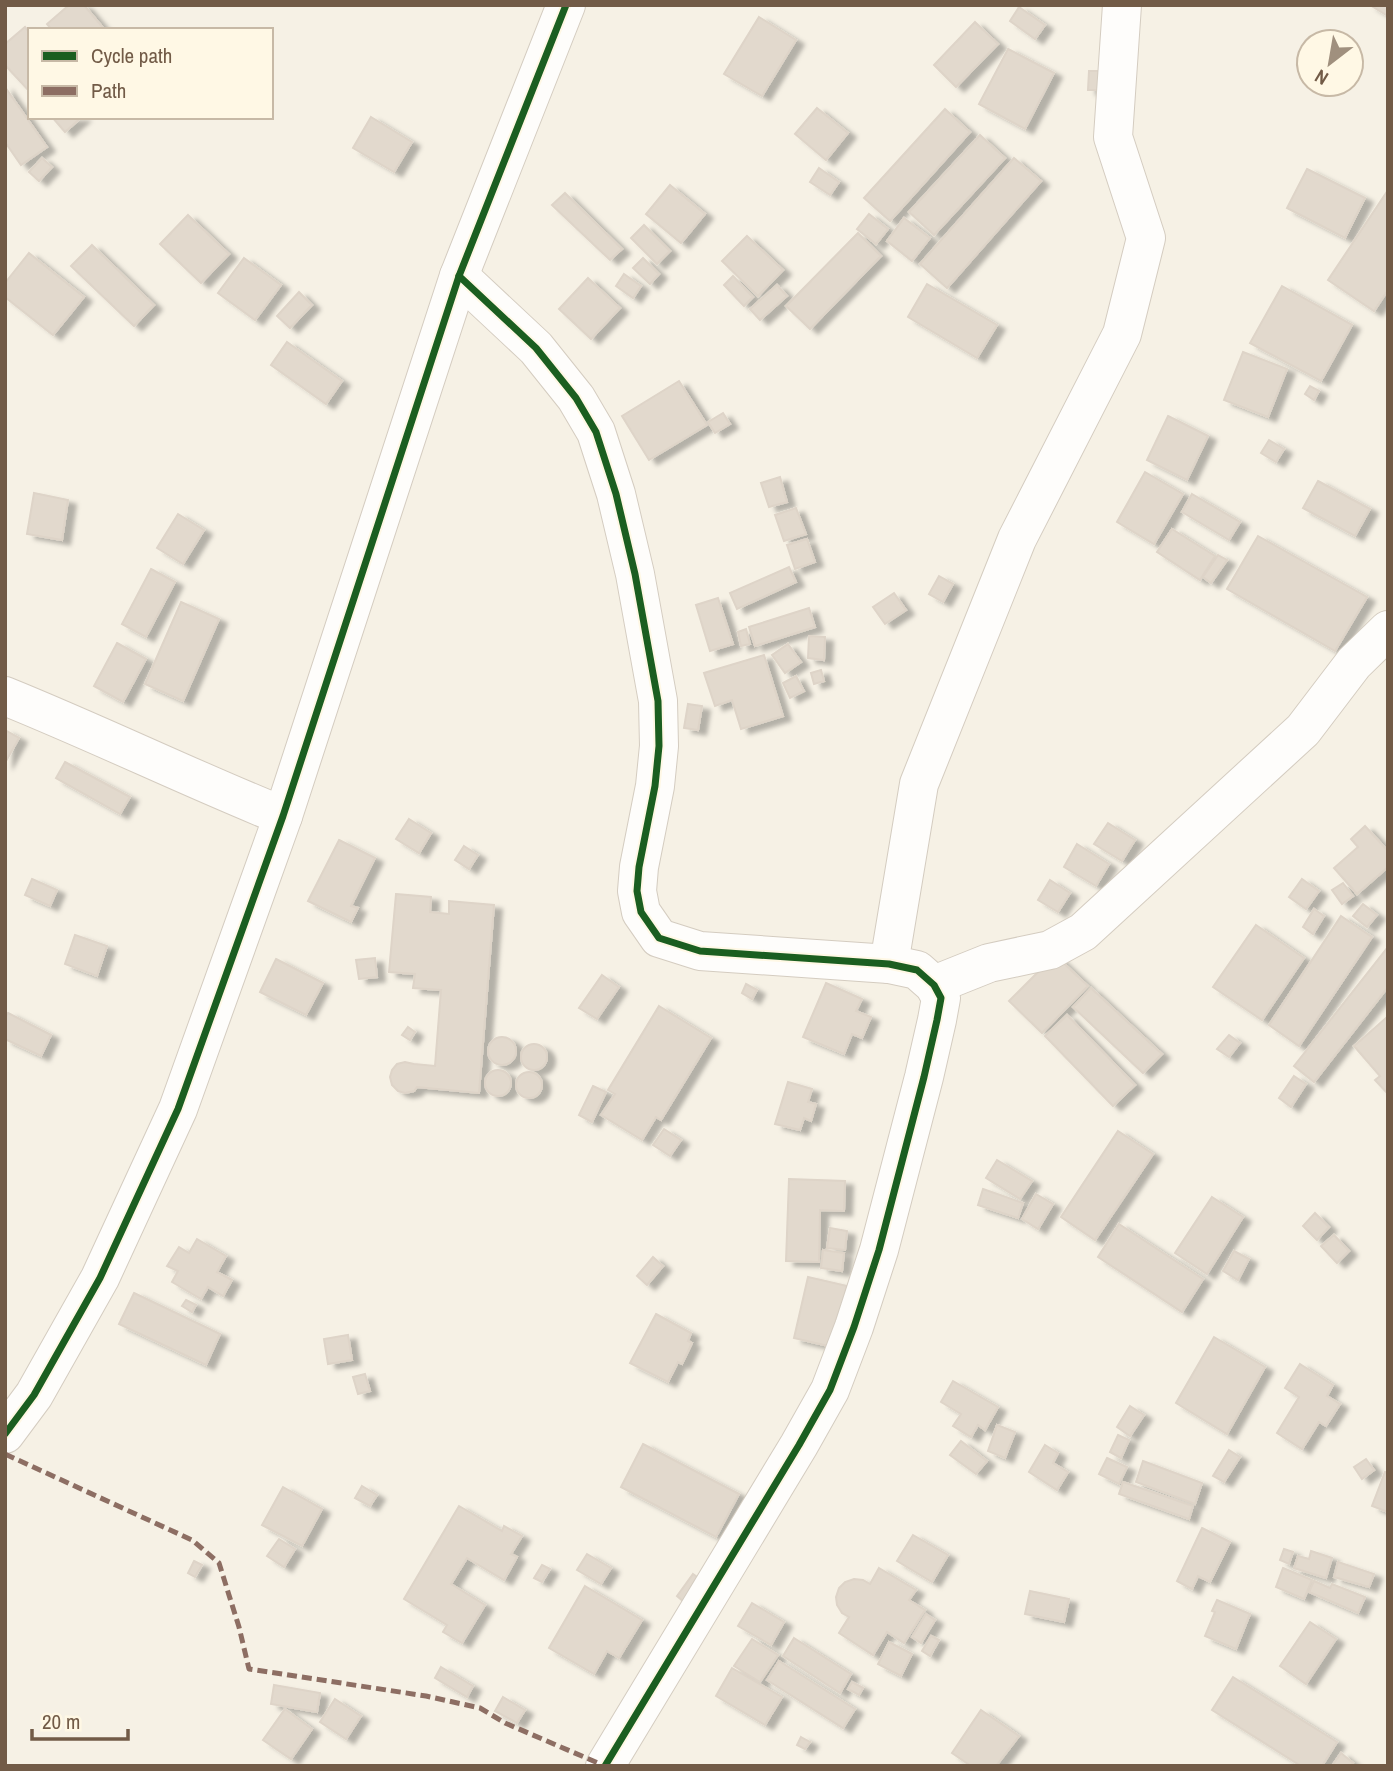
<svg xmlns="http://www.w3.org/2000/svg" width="1393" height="1771" font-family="'Archivo Narrow',sans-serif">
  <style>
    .building { fill: #e2d9cd; stroke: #ded4c8; stroke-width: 2; filter: url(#shadow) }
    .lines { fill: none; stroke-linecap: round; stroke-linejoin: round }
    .minor-casing { stroke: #d4ccc0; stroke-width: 40 }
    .minor { stroke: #fefdfb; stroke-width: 38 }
    .quiet { stroke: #8d6e63; stroke-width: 5; stroke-dasharray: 10 5; stroke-linecap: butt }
    .cycleway-casing { stroke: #fff8e5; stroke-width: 11 }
    .cycleway { stroke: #1b5e20; stroke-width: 7 }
  </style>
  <defs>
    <filter id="shadow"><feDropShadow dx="8" dy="4.5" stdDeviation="2" flood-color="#0004"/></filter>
  </defs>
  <rect width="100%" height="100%" fill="#f6f1e5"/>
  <g class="building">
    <polygon points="69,5 84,5 105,30 52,30 47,24"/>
    <polygon points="1370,5 1388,5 1388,16"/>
    <polygon points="1019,7 1045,25 1035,39 1010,21"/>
    <polygon points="759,17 796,40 762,96 724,74"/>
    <polygon points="975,22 998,44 956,87 934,65"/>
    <polygon points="25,27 30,33 30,92 5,65 5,44"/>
    <polygon points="1008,49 1054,73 1025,129 979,104"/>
    <polygon points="1089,71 1104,71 1104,90 1088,90"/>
    <polygon points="5,87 47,147 21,165 5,142"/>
    <polygon points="817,108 848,133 826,160 795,134"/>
    <polygon points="945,109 970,132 890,221 864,198"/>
    <polygon points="52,117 82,117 65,132"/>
    <polygon points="371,117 412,142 394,172 353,148"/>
    <polygon points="980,135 1005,158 934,235 909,212"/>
    <polygon points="42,158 52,167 39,181 29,172"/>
    <polygon points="1014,158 1041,181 947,288 920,264"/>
    <polygon points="819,168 839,182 830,195 810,182"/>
    <polygon points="1307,169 1365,198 1345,238 1287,208"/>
    <polygon points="670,185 705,214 681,243 646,214"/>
    <polygon points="1388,190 1388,290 1374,311 1328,280"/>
    <polygon points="565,193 622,249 610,260 552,205"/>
    <polygon points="869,214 888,229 876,244 857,229"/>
    <polygon points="188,215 229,254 201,283 160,244"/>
    <polygon points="904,218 930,238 912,261 887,241"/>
    <polygon points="644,225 670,251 657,264 631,238"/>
    <polygon points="858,233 881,256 810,329 786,306"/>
    <polygon points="747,236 783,270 758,296 722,261"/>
    <polygon points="92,245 154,305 134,326 71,266"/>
    <polygon points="29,253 84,297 53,335 5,297 5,283"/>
    <polygon points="244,258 281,285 255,320 218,293"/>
    <polygon points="643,258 659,274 650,284 633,268"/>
    <polygon points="624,274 641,286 633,298 616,286"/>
    <polygon points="733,276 753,297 744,306 724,285"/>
    <polygon points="588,278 620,308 591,339 559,309"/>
    <polygon points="927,284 997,325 977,358 908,317"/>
    <polygon points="777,285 787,296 760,320 750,309"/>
    <polygon points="1282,286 1352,325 1321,381 1250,343"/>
    <polygon points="299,292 312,305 290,328 277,316"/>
    <polygon points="287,342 342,381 326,404 271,365"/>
    <polygon points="1243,352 1287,369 1268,417 1224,400"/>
    <polygon points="679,381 707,425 649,460 622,416"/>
    <polygon points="1310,386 1319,391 1314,400 1305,394"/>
    <polygon points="723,413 730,424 715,433 708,422"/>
    <polygon points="1168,416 1208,436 1187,480 1147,460"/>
    <polygon points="1269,440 1284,449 1276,462 1261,453"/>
    <polygon points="1145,472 1183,494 1154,544 1117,522"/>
    <polygon points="780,477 787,502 769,507 761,483"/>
    <polygon points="1318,481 1370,509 1355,536 1303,508"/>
    <polygon points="34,493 68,500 62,540 27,534"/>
    <polygon points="1192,494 1240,522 1229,540 1182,512"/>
    <polygon points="796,508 806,534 784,541 775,515"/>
    <polygon points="178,514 204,530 183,564 157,548"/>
    <polygon points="1172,529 1215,556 1200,580 1157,552"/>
    <polygon points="1258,536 1367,597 1335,651 1227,589"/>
    <polygon points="807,539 815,562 795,569 787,545"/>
    <polygon points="1218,555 1227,560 1211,583 1203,577"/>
    <polygon points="789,567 796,582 737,609 730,593"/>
    <polygon points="151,569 175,582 146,637 122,624"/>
    <polygon points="939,576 953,584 943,602 929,594"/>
    <polygon points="894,593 906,610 885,624 873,607"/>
    <polygon points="718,598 733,644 710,651 696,605"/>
    <polygon points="181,602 219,619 183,701 145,684"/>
    <polygon points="809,608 815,627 755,646 749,627"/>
    <polygon points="746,629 750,644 741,646 738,632"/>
    <polygon points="809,636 825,637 824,660 808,658"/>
    <polygon points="117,643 146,659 123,702 94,686"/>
    <polygon points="788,644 801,662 785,673 772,655"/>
    <polygon points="764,655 783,716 741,729 732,700 715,706 704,673"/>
    <polygon points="821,670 824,681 814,684 811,673"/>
    <polygon points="796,676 804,691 790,698 783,683"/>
    <polygon points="688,704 702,706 698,730 684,728"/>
    <polygon points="5,730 19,738 5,763"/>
    <polygon points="65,762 130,797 120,814 56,778"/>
    <polygon points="409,819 431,833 419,853 396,839"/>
    <polygon points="1108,823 1135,840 1122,861 1094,844"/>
    <polygon points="1365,826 1388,851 1388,867 1357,894 1334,868 1358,847 1351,839"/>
    <polygon points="339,840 375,858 351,906 358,908 351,922 308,901"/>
    <polygon points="1077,844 1109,864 1096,886 1064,867"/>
    <polygon points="464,846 478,855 469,869 455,860"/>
    <polygon points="32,879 57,890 50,906 25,895"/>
    <polygon points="1302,879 1319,891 1306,909 1289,897"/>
    <polygon points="1050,880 1070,893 1058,912 1038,900"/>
    <polygon points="1343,883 1353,896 1342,904 1332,890"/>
    <polygon points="396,894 431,897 430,912 449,914 449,901 494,905 479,1093 417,1087 414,1091 405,1093 398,1091 392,1085 390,1077 392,1070 397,1064 405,1062 414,1064 435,1066 441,990 413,988 415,974 389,972"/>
    <polygon points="1363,904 1377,915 1367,927 1353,916"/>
    <polygon points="1314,909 1324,916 1313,934 1303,927"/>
    <polygon points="1341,916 1372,937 1299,1046 1269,1025"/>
    <polygon points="1256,925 1304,958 1262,1020 1213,987"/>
    <polygon points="75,935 107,946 97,976 65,964"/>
    <polygon points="1388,947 1388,987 1314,1082 1294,1066"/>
    <polygon points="1055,955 1088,986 1042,1033 1009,1001"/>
    <polygon points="375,958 377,977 359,979 356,960"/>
    <polygon points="276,959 323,983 306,1015 260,992"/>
    <polygon points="602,975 619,987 597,1019 579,1008"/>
    <polygon points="826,983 862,999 856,1011 871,1017 862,1038 852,1034 844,1054 803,1037"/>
    <polygon points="746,984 757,990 752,999 742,993"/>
    <polygon points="1091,988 1162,1054 1143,1073 1073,1007"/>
    <polygon points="659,1006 711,1038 661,1120 656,1117 642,1140 601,1115 615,1094 608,1090"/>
    <polygon points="8,1013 51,1035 41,1056 5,1039 5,1018"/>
    <polygon points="1067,1015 1135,1085 1113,1106 1045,1036"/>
    <polygon points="1387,1017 1388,1019 1388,1094 1375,1080 1380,1076 1354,1046"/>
    <polygon points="408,1027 415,1032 410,1040 402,1035"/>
    <polygon points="1229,1035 1240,1043 1229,1057 1217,1049"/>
    <circle cx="502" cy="1051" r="14"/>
    <circle cx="534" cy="1057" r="13"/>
    <circle cx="498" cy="1083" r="13"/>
    <circle cx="529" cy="1085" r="13"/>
    <polygon points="1294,1076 1306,1084 1291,1107 1279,1098"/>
    <polygon points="788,1082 812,1089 808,1102 816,1104 811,1121 804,1118 800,1130 775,1124"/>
    <polygon points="593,1086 606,1092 592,1122 579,1115"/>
    <polygon points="664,1129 681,1140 670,1156 653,1145"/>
    <polygon points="1118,1131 1153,1154 1095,1240 1061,1217"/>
    <polygon points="997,1160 1032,1181 1020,1199 986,1178"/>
    <polygon points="789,1179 845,1181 844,1211 820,1210 819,1262 786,1261"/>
    <polygon points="983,1189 1023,1203 1018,1218 978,1205"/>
    <polygon points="1036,1194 1053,1204 1038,1229 1022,1219"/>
    <polygon points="1212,1197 1243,1217 1207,1274 1175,1253"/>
    <polygon points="1315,1213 1329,1227 1317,1240 1303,1226"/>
    <polygon points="1119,1224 1203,1279 1182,1312 1098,1257"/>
    <polygon points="830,1228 847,1231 845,1250 827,1248"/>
    <polygon points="1334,1235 1349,1251 1337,1263 1321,1246"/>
    <polygon points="197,1239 226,1256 217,1272 232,1280 223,1296 208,1287 201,1299 172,1282 178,1271 167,1266 179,1247 189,1253"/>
    <polygon points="823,1250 844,1253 842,1271 821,1268"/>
    <polygon points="1234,1251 1249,1259 1238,1280 1223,1271"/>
    <polygon points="653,1257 663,1266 647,1285 637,1276"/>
    <polygon points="808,1277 847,1286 833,1347 794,1338"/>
    <polygon points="134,1293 220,1334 206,1365 119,1324"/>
    <polygon points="186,1300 196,1305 192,1312 182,1306"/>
    <polygon points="656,1314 691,1333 688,1341 692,1343 682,1364 678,1362 668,1382 630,1363"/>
    <polygon points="348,1335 352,1360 328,1364 324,1339"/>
    <polygon points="1214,1337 1265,1367 1227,1434 1176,1403"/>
    <polygon points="1300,1364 1333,1385 1327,1396 1340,1404 1326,1426 1319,1422 1302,1449 1277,1433 1299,1397 1285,1388"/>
    <polygon points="365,1374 370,1391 358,1394 353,1377"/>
    <polygon points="953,1381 998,1407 985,1430 978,1425 971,1437 953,1426 961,1414 941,1402"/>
    <polygon points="1130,1406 1144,1415 1130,1436 1117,1427"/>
    <polygon points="997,1425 1015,1432 1005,1458 988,1451"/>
    <polygon points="1118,1435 1129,1440 1121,1458 1110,1452"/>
    <polygon points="961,1441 987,1461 976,1474 950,1455"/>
    <polygon points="643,1444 739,1494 716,1537 621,1487"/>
    <polygon points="1045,1445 1058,1453 1053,1463 1068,1472 1057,1490 1029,1472"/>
    <polygon points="1229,1450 1240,1457 1224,1482 1213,1476"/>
    <polygon points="1107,1458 1127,1467 1119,1484 1099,1474"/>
    <polygon points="1366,1459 1374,1470 1362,1479 1354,1467"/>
    <polygon points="1143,1461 1202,1483 1195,1504 1136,1482"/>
    <polygon points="1385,1472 1388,1473 1388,1512 1372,1506"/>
    <polygon points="1123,1482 1193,1506 1189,1519 1119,1494"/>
    <polygon points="362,1486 377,1495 370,1506 355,1498"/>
    <polygon points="283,1487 322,1509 302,1546 262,1525"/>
    <polygon points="459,1506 502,1531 504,1526 522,1536 511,1554 517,1557 504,1580 467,1558 451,1584 485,1605 462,1643 443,1632 447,1625 404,1599"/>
    <polygon points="1202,1528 1230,1542 1210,1582 1198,1576 1192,1589 1177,1581"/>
    <polygon points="913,1535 948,1555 932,1582 897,1561"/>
    <polygon points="279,1539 295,1549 284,1567 267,1556"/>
    <polygon points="1284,1549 1293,1552 1289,1564 1280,1560"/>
    <polygon points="1311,1551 1332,1558 1326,1578 1294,1568 1298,1556 1309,1559"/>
    <polygon points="587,1554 611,1568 601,1584 577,1570"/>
    <polygon points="194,1561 202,1565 195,1577 188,1573"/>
    <polygon points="1338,1562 1374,1574 1369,1587 1334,1577"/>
    <polygon points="542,1565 550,1569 542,1582 534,1578"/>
    <polygon points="879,1568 916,1590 909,1600 925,1610 904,1643 887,1632 873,1655 839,1633 849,1617 842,1613 837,1605 836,1597 839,1588 845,1582 854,1579 863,1580 870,1584"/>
    <polygon points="1283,1568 1312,1580 1304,1599 1276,1587"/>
    <polygon points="693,1574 700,1579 684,1602 677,1596"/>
    <polygon points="1314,1581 1330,1588 1332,1584 1365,1597 1358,1613 1309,1592"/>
    <polygon points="585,1586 642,1620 619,1658 607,1651 594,1674 549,1648"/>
    <polygon points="1030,1591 1069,1599 1064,1622 1025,1614"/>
    <polygon points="1217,1600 1250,1614 1236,1649 1205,1636 1215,1612 1212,1611"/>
    <polygon points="752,1603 784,1622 771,1645 738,1626"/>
    <polygon points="926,1614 935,1620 921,1643 912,1637"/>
    <polygon points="1310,1622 1336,1639 1306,1684 1280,1666"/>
    <polygon points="931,1636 939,1640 930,1656 922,1651"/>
    <polygon points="794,1638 851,1674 840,1693 783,1656"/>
    <polygon points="752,1639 778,1655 760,1682 734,1666"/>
    <polygon points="889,1642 912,1654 901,1676 878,1664"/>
    <polygon points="779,1661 855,1709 843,1728 767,1680"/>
    <polygon points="441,1667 473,1686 467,1697 435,1678"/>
    <polygon points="732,1668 782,1697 765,1725 716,1696"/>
    <polygon points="1233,1677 1337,1742 1322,1766 1301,1766 1212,1710"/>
    <polygon points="852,1682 863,1688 859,1695 848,1689"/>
    <polygon points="274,1685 320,1693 317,1712 271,1704"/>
    <polygon points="503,1697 525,1710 517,1723 495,1711"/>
    <polygon points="335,1699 361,1716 346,1739 320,1722"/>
    <polygon points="285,1709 312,1729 291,1759 263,1740"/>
    <polygon points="981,1710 1019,1736 996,1766 971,1766 952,1753"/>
    <polygon points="801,1737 810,1742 805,1749 797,1745"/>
    <polygon points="1341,1753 1353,1763 1351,1766 1332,1766"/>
  </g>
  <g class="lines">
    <g class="minor-casing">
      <g id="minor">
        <polyline points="459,276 536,348 576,398 596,432 616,494 635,574 658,701 659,746 655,786 639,867 637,891 641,912 659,938 700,951 889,964 917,970 934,985 941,998 937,1020 924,1077 879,1250 854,1327 830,1390 799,1445 605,1766"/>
        <path d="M5,696C99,734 189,778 283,816"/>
        <polyline points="889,964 919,784 1017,539 1122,334 1146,238 1113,137 1122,5"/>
        <polyline points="934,985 989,963 1050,950 1083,932 1303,730 1354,663 1388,630"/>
        <polyline points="5,1434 34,1395 100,1278 178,1109 283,816 459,276 566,5"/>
      </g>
    </g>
    <use href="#minor" class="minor"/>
    <polyline class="quiet" points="5,1454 192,1540 219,1563 239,1627 249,1669 426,1696 480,1708 505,1723 605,1766"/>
    <g class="cycleway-casing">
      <g id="cycleway">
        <polyline points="459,276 536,348 576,398 596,432 616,494 635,574 658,701 659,746 655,786 639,867 637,891 641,912 659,938 700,951 889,964 917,970 934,985 941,998 937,1020 924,1077 879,1250 854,1327 830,1390 799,1445 605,1766"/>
        <polyline points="5,1434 34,1395 100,1278 178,1109 283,816 459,276 566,5"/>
      </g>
    </g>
    <use href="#cycleway" class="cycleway"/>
  </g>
  <rect width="1393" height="1771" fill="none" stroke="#725b47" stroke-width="14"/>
  <rect x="28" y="28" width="245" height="91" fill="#fff8e5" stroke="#c7b9a6" stroke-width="2"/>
  <rect x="42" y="51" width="35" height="10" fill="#1b5e20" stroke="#c7b9a6" stroke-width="2"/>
  <text x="91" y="63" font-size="21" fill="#725b47">Cycle path</text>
  <rect x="42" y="86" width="35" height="10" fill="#8d6e63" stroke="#c7b9a6" stroke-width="2"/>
  <text x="91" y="98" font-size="21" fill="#725b47">Path</text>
  <g transform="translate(1330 63) rotate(211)"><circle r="33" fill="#fff8e5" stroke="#c7b9a6" stroke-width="2"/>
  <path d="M0-5L12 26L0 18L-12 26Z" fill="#a0907e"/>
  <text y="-10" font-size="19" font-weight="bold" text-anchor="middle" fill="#725b47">N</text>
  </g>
  <path d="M32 1729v10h96v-10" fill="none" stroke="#725b47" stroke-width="3.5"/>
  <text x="42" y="1729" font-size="21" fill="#725b47" stroke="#fff8e5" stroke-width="5" paint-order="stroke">20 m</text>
</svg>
